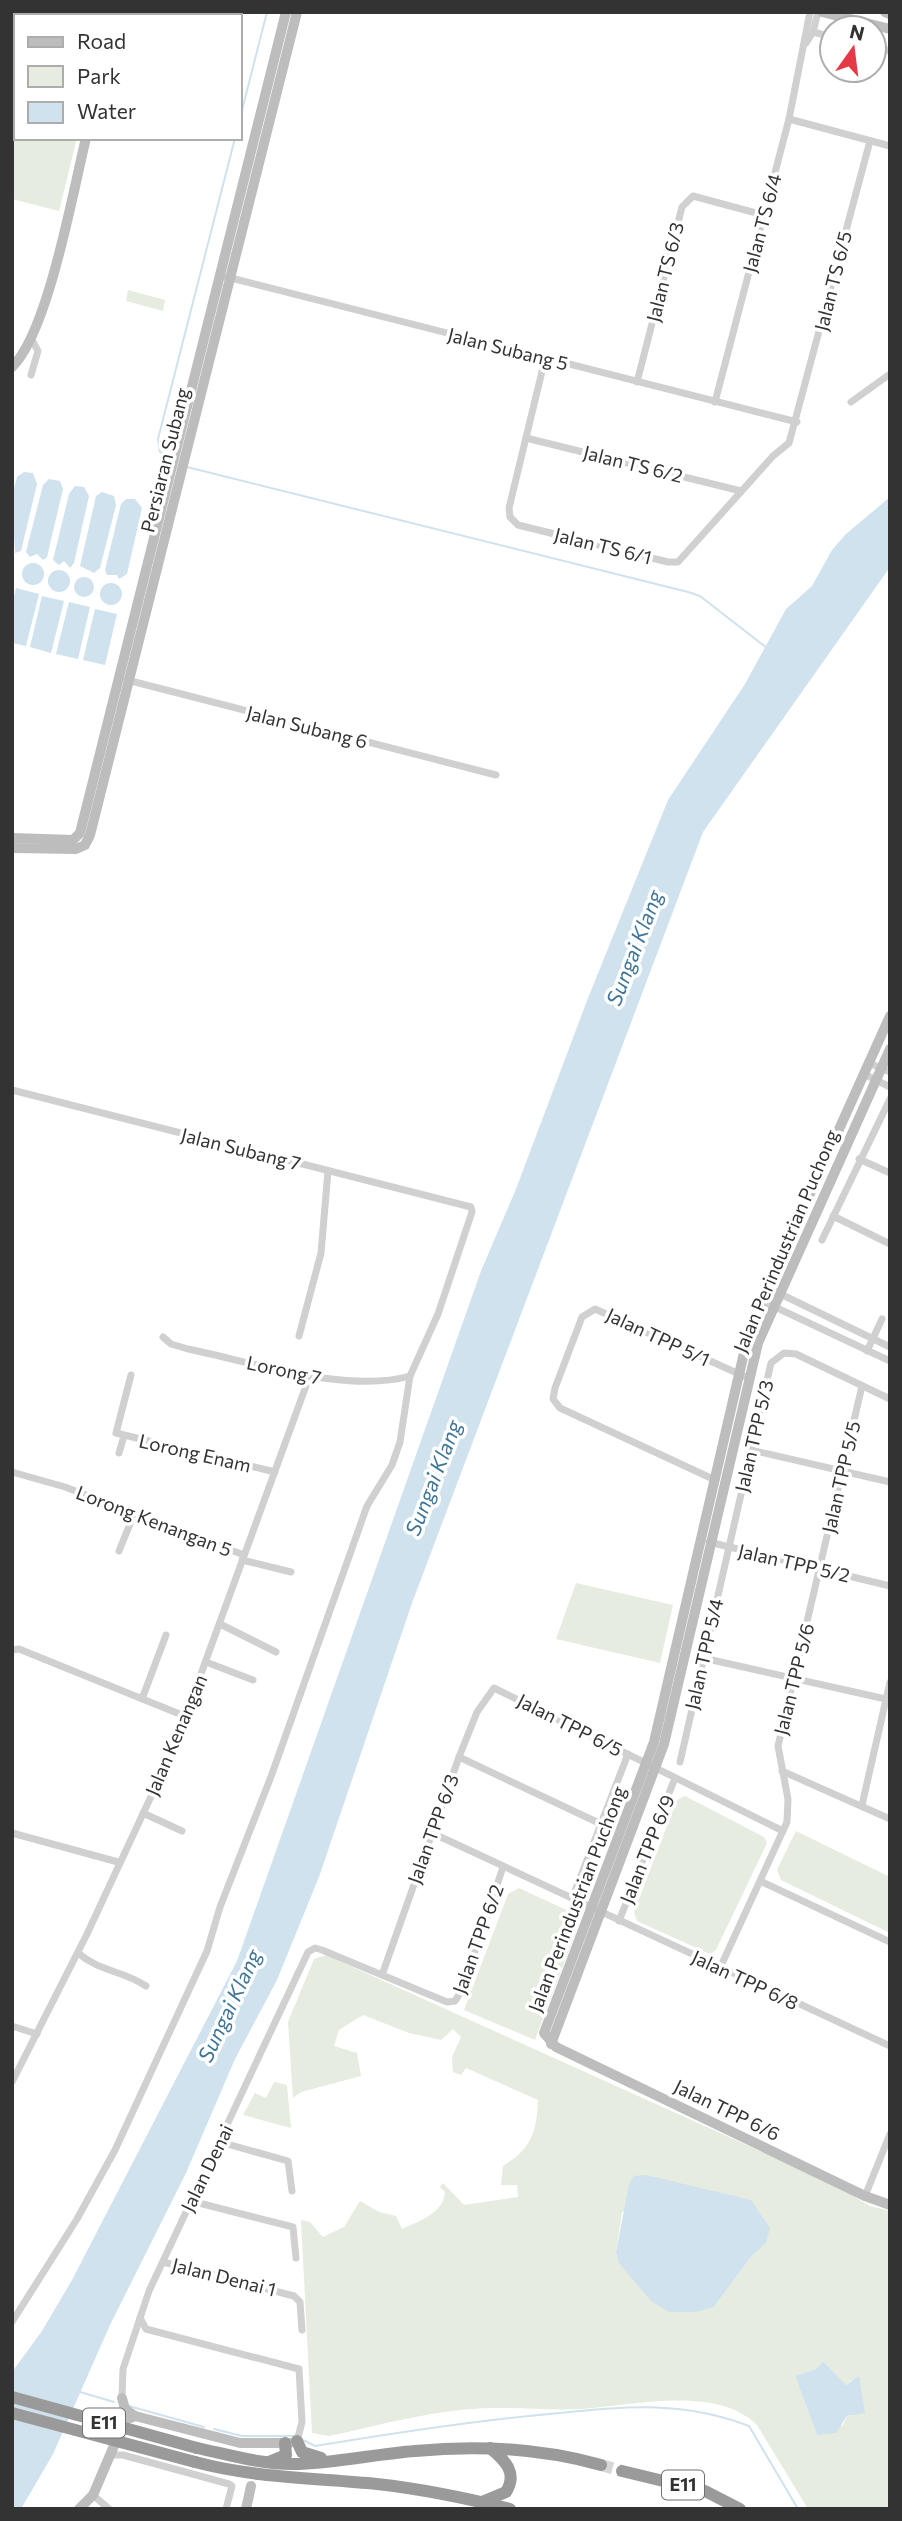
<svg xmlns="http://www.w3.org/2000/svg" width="902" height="2521" font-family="Commissioner,sans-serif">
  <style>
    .green { fill: #e6ecdf; fill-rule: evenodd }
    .water { fill: #cfe2ee }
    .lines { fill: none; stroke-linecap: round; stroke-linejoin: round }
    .stream { stroke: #cfe2ee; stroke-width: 2 }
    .highway-tunnel { stroke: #d6d6d6; stroke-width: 12; stroke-dasharray: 12 6; stroke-linecap: butt }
    .street { stroke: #d0d0d0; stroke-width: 7 }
    .secondary { stroke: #bdbdbd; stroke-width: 10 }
    .highway { stroke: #9a9a9a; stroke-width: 12 }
    .highway-bridge { stroke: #9a9a9a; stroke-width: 12 }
    .labels { text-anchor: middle; stroke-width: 7; stroke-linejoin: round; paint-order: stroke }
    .shield { fill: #fff; stroke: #707070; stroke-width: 2 }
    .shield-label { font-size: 18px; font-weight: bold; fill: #333 }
    .street-label { font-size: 19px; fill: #333; stroke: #fff }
    .water-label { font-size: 21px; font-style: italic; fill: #3f7597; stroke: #fff }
  </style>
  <rect width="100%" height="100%" fill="#fff"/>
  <g class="green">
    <polygon points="12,32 16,33 16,138 77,138 59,211 12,199"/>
    <polygon points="128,290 165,300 163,311 126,301"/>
    <polygon points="576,1583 673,1605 660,1663 556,1639"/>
    <polygon points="685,1796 764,1837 767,1843 716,1950 710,1954 637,1921 634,1912 677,1800"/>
    <polygon points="796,1831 890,1877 890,1933 781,1880 777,1870"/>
    <polygon points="519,1888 575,1914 578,1926 535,2040 464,2010 508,1894"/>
    <path d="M326,1955L833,2184L870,2206L890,2211V2509H808L757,2425C717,2385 633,2405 582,2409C545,2411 508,2406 470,2409C422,2413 376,2426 329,2436L312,2433L301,2220L310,2222L323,2237L344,2227L360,2201L379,2212L396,2216L402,2229C419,2221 443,2214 445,2192L440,2187L443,2183L464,2205L518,2197L517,2185H501L503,2166C531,2149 537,2132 538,2100L466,2068L461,2075L453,2072L452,2057L461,2037L453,2029L441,2040L409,2033L363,2015L339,2030L334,2046L357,2053L361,2076L301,2092L293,2098L288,2022L314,1959ZM708,2192L751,2200L766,2243L751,2257L714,2307L651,2301L616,2252L622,2212ZM823,2361L846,2385L852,2380L854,2415L847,2416L843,2425L817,2435L795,2376L816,2369Z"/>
    <polygon points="274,2082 287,2085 291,2128 243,2115 255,2093 266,2098"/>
  </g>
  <g class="water">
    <polygon points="24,472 33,473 37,484 21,551 15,553 12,496 17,477"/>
    <polygon points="49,479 60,481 63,489 47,557 43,560 37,554 30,557 26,552 43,485"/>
    <polygon points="75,486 84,487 89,496 74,563 70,568 64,561 59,565 53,560 69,494"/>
    <polygon points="102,492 114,496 116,505 100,568 94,573 80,566 96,496"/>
    <polygon points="890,497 890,567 703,832 412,1603 319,1877 277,1980 235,2059 186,2173 110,2325 53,2454 21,2509 12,2509 12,2372 42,2331 72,2280 237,1961 481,1271 516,1189 588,998 668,800 745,684 786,609 812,586 832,550 846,534"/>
    <polygon points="126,499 135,499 142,508 127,574 119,579 117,575 107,575 105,570 121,504"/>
    <circle cx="33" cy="574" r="11"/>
    <circle cx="59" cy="581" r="11"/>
    <circle cx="84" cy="587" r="10"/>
    <circle cx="111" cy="594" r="11"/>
    <polygon points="16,588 39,594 26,646 12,643 12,605"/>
    <polygon points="42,596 64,601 51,653 30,647"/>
    <polygon points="69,602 90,607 78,659 56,654"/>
    <polygon points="95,609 117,614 105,665 83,660"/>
    <polygon points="646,2175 751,2200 770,2228 766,2243 751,2257 714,2307 696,2312 669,2312 651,2301 619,2263 616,2252 629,2184 634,2176"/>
    <polygon points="823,2361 846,2385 859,2376 865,2413 847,2416 836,2433 817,2435 795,2376 816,2369"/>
  </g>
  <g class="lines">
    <g class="stream">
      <polyline points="240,118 267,12"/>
      <polyline points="170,457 160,452 158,439 235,138"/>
      <polyline points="187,467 688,592 700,596 767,648"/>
      <polyline points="80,2392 114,2402"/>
      <polyline points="129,2406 204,2427"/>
      <polyline points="214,2429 242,2436 294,2436"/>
      <path d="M303,2440L315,2446C393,2433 470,2421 549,2414C621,2407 679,2399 749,2426L798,2509"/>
    </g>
    <polyline class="highway-tunnel" points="601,2465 622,2471"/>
    <g class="street">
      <polyline points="813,32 832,37"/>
      <polyline points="806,43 813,32 818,12"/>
      <polyline points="874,47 890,51"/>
      <polyline points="789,119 890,146"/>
      <polyline points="227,277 797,422"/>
      <polyline points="545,359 509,508 510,517 518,525 668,562 678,562 773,456 789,443 870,141"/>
      <polyline points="31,375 38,351 32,340"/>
      <polyline points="637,382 682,207 693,196 764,215"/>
      <polyline points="715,402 789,119 810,12"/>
      <polyline points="851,402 890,374"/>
      <polyline points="526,438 741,491"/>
      <polyline points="127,680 496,775"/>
      <polyline points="869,1063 890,1072"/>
      <polyline points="864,1074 890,1087"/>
      <polyline points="12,1090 471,1207 472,1212 438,1314 410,1376 400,1442 392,1465 367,1506 272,1774 220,1907 207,1951 115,2150 77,2219 12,2322"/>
      <polyline points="859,1159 890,1173"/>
      <polyline points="833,1216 890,1244"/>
      <polyline points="822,1240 890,1099"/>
      <polyline points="768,1288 890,1347"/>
      <polyline points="762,1301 890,1361"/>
      <polyline points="299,1336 321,1253 328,1171"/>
      <path d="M163,1337L171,1344L188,1349C252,1362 347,1394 410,1376"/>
      <polyline points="867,1351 882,1319"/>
      <polyline points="131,1375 116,1433 275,1472"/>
      <polyline points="751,1450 890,1482"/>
      <polyline points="119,1453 124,1436"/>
      <polyline points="12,1472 65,1487 244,1555"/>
      <polyline points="713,1479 560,1408 553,1399 555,1388 582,1317 595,1309 748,1378"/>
      <polyline points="709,1542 890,1586"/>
      <polyline points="119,1551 134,1514"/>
      <polyline points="242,1560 291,1572"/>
      <polyline points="220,1624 276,1652"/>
      <polyline points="12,1650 19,1649 187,1717"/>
      <polyline points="703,1658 890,1700"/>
      <polyline points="206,1662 253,1680"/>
      <polyline points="142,1699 166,1635"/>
      <polyline points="459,1757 601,1824"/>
      <polyline points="680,1762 771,1363 784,1353 796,1354 890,1399"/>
      <polyline points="782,1771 890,1819"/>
      <polyline points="862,1805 890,1682"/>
      <polyline points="143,1813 182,1831"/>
      <polyline points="430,1832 890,2046"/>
      <polyline points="12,1833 118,1862"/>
      <polyline points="760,1881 890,1942"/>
      <polyline points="572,1899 628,1754"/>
      <polyline points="619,1921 675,1778"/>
      <path d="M78,1953C100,1972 122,1970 146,1986"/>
      <polyline points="720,1968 787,1822 788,1799 778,1746 862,1386"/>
      <polyline points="382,1975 459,1757 477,1712 494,1688 783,1831"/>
      <polyline points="12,2026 37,2034"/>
      <polyline points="12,2082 87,1934 175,1745 310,1375"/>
      <polyline points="220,2142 288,2161 292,2191"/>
      <polyline points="865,2196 890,2134"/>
      <polyline points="191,2201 293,2227 296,2258"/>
      <polyline points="163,2262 294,2296 300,2302 302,2330"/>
      <polyline points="140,2318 146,2329 299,2369 302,2422 297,2441"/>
      <polyline points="122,2398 123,2369 149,2291 308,1952 315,1948 322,1950 447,2002 455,2001 462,1990 503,1867"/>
      <polyline points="110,2455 123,2455 229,2484 232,2486 226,2509"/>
      <polyline points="93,2495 109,2509"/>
    </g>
    <g class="secondary">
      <polyline points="822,12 890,29"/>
      <polyline points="885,12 890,14"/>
      <polyline points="117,16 118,12"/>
      <path d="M12,367C48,333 73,191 86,138"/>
      <polyline points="12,838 73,840 80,833 286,12"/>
      <polyline points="12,848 76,849 85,845 90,835 297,12"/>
      <polyline points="890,1016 750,1327 654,1742 544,2033 556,2047 865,2196 890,2205"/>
      <polyline points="551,2044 664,1744 758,1343 890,1049"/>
      <polyline points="122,2398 125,2409 135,2416 240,2443 290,2443"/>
      <polyline points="79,2509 93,2495 125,2420 135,2416"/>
      <polyline points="246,2509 251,2486"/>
    </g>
    <g class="highway">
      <polyline points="297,2441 302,2452 321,2458"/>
      <path d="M197,2448C230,2455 263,2465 297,2464C336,2463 376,2454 415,2451C477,2445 540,2448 601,2465"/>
      <polyline points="271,2461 286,2455 285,2443"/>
      <path d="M195,2462C255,2478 315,2478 377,2484C422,2489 466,2498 510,2509"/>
      <polyline points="622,2471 705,2491 740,2509"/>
      <path d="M482,2502L506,2492C518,2473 505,2460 490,2448"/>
    </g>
    <g class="highway-bridge">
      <polyline points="12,2397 197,2448"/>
      <polyline points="12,2413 195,2462"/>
    </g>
  </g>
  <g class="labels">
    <g class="shield">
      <rect x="83" y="2408.5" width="42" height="29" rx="5"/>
      <rect x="662" y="2470.5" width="42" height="29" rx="5"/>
    </g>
    <g class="shield-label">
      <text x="104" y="2429">E11</text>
      <text x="683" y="2491">E11</text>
    </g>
    <g class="street-label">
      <text transform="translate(762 223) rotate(-75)" y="7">Jalan TS 6/4</text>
      <text transform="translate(665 272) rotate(-76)" y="7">Jalan TS 6/3</text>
      <text transform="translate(833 281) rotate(-76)" y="7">Jalan TS 6/5</text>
      <text transform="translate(508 349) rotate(14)" y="7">Jalan Subang 5</text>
      <text transform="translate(165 460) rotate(-76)" y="7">Persiaran Subang</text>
      <text transform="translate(633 464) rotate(14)" y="7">Jalan TS 6/2</text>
      <text transform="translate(603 546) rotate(14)" y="7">Jalan TS 6/1</text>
      <text transform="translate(307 727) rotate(14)" y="7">Jalan Subang 6</text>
      <text transform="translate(241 1149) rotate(14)" y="7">Jalan Subang 7</text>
      <text transform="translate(786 1241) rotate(-67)" y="7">Jalan Perindustrian Puchong</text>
      <text transform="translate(658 1337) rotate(25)" y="7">Jalan TPP 5/1</text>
      <text transform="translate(284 1370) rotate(12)" y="7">Lorong 7</text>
      <text transform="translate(754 1436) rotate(-77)" y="7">Jalan TPP 5/3</text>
      <text transform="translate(195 1453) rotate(13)" y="7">Lorong Enam</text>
      <text transform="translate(841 1477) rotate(-77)" y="7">Jalan TPP 5/5</text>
      <text transform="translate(154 1521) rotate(21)" y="7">Lorong Kenangan 5</text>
      <text transform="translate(794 1563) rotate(13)" y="7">Jalan TPP 5/2</text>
      <text transform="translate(704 1654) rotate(-77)" y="7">Jalan TPP 5/4</text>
      <text transform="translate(794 1679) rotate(-76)" y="7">Jalan TPP 5/6</text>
      <text transform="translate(570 1725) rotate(27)" y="7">Jalan TPP 6/5</text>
      <text transform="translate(176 1735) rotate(-67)" y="7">Jalan Kenangan</text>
      <text transform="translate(433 1829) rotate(-70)" y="7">Jalan TPP 6/3</text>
      <text transform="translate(647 1849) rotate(-68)" y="7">Jalan TPP 6/9</text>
      <text transform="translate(577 1899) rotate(-69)" y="7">Jalan Perindustrian Puchong</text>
      <text transform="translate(478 1939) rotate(-70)" y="7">Jalan TPP 6/2</text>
      <text transform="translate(745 1980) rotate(25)" y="7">Jalan TPP 6/8</text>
      <text transform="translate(727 2110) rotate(26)" y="7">Jalan TPP 6/6</text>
      <text transform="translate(207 2168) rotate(-64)" y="7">Jalan Denai</text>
      <text transform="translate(224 2277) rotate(14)" y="7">Jalan Denai 1</text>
    </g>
    <g class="water-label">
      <text transform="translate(635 948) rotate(-69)" y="7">Sungai Klang</text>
      <text transform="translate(434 1478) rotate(-69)" y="7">Sungai Klang</text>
      <text transform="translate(230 2006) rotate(-65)" y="7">Sungai Klang</text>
    </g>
  </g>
  <rect width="902" height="2521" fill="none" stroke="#333333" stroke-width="28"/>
  <rect x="14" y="14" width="228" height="126" fill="#ffffff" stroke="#adadad" stroke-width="2"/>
  <rect x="28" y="37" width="35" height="10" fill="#bdbdbd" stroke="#adadad" stroke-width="2"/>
  <text x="77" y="49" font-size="21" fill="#333333">Road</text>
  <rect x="28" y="66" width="35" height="21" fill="#e6ecdf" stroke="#adadad" stroke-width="2"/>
  <text x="77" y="84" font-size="21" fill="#333333">Park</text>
  <rect x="28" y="102" width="35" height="21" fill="#cfe2ee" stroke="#adadad" stroke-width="2"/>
  <text x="77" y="119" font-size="21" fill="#333333">Water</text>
  <g transform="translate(853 49) rotate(14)"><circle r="33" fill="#ffffff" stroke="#adadad" stroke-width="2"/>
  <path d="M0-5L12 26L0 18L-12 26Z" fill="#e63946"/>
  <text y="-10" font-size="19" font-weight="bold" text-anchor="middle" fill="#333333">N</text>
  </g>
</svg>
